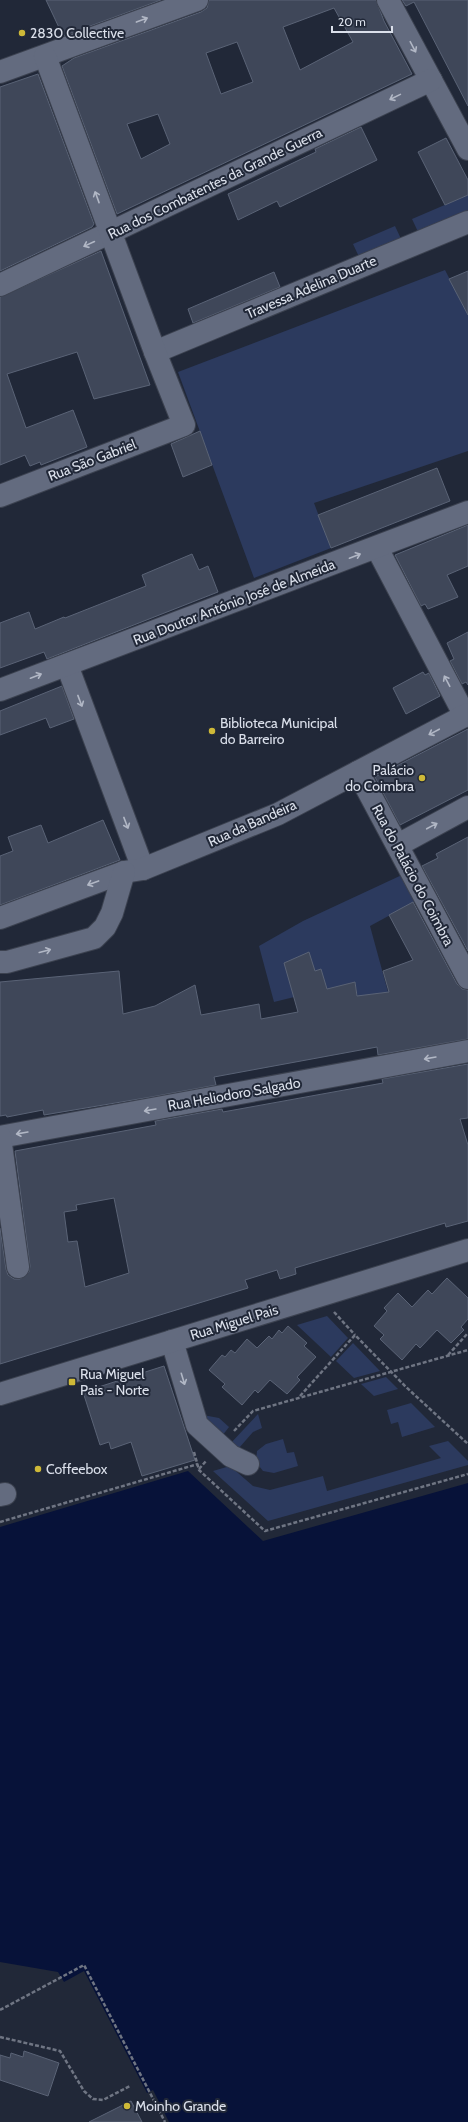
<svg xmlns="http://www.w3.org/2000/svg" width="468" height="2122" font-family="Cabin,sans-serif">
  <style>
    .green { fill: #2c3a5e }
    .water { fill: #071239 }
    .building { fill: #3f4759; stroke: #5a6376; fill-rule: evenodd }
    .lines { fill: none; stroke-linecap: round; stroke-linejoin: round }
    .minor-casing { stroke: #3c4250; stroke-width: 24 }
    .path { stroke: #6f7583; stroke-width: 2.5; stroke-dasharray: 4 2; stroke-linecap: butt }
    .minor { stroke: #636b7f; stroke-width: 22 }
    .oneway { stroke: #b1b7c5 }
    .poi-dot { fill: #ceb938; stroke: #212838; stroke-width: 1.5 }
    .labels { text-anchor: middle; stroke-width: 4; stroke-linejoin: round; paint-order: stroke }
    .poi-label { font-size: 14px; fill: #dbe0eb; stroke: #212838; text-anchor: start }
    .street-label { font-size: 14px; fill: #dbe0eb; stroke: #212838 }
  </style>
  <rect width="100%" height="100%" fill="#212838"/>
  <g class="green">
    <polygon points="468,195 468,215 420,236 412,219"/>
    <polygon points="395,226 402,241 360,259 353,244"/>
    <polygon points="445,270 468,315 468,451 314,503 331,548 254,578 178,372"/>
    <polygon points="404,874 418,900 370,926 388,992 367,995 377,1047 367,1049 355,982 274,1002 259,946 303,921"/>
    <polygon points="327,1316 348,1338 331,1357 297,1325"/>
    <polygon points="353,1343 380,1371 354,1378 336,1361"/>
    <polygon points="386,1377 398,1389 374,1396 361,1384"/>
    <polygon points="411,1403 435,1427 402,1437 398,1422 391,1424 387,1410"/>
    <polygon points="258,1414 262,1428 253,1432 239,1448 230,1444"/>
    <polygon points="203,1415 219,1418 229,1427 222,1436"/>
    <polygon points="283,1439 287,1453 294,1452 298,1466 274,1473 263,1471 256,1462 257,1451 266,1444"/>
    <polygon points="448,1441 468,1461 468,1465 268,1521 213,1471 230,1466 253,1486 270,1490 323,1476 327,1491 441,1458 429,1446"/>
  </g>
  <polygon class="water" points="188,1471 263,1541 468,1483 468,2122 169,2122 153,2090 147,2093 84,1971 64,1982 58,1972 0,1962 0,1527"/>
  <g class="building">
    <polygon points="46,0 161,0 63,36"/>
    <path d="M209,0H376L384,21L412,74L117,214L62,66L74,58L201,12L207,8ZM334,8L353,42L300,70L283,27ZM237,42L253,82L221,94L206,53ZM158,114L170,144L141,159L127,124Z"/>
    <polygon points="402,0 468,0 468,106 414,2 406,6"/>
    <polygon points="38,74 94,224 92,227 0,271 0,87"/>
    <polygon points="361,127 377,160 280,207 277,201 238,220 228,194 316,152 315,149"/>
    <polygon points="446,138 468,180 468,195 445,205 418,152"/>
    <polygon points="101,251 150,385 94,399 77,352 7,374 26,428 73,410 87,447 41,465 40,462 30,466 25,455 0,465 0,297"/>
    <polygon points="468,271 468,315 449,279"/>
    <polygon points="274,272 280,287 193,323 188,309"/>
    <polygon points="200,431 212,465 183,477 171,444"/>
    <polygon points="437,468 450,501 331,548 318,515"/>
    <polygon points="468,525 468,566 447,575 458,597 428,609 425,604 421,606 395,555"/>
    <polygon points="192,554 199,570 208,566 218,592 47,659 44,652 0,668 0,623 29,612 35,629 64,617 65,618 146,586 142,575"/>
    <polygon points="468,632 468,685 466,682 462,684 450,661 454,659 447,643"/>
    <polygon points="423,672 425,675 429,673 440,696 406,714 393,688"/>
    <polygon points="62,686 74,719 50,728 46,718 0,735 0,711"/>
    <polygon points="468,729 468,790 400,825 375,777"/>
    <polygon points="103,820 120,860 0,905 0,856 13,851 8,837 41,825 48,843"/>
    <polygon points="468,837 468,951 422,866 438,858 436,854"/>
    <polygon points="413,902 457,984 462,989 468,990 468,1039 378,1055 377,1047 214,1077 216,1085 151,1097 44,1115 43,1110 7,1117 6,1115 0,1116 0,982 119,971 123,1014 155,1006 195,985 201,1015 259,1004 261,1019 298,1012 284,963 309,952 315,971 321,969 327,989 355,982 357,996 389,992 383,971 413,960 389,915"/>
    <path d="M468,1064V1118L460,1119L468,1145V1221L446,1227L445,1223L295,1268L296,1274L280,1279L277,1270L245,1280L248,1288L0,1364V1228L6,1269L8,1275L14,1279H20L29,1272L30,1266L15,1151L156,1125L155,1121L222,1109L223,1112L383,1083L382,1079ZM114,1198L129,1273L85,1287L77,1241L68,1242L64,1212L77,1210L76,1205Z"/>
    <polygon points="447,1278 468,1298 468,1319 461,1327 464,1330 451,1343 437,1330 420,1348 416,1344 402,1360 380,1339 384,1335 374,1326 387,1311 384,1308 398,1293 412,1307 428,1290 432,1294"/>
    <polygon points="288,1326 307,1343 304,1346 316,1357 297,1377 300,1380 287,1394 270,1380 258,1393 255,1390 242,1405 222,1387 225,1384 209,1370 222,1355 225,1357 231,1350 235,1353 247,1339 257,1348 269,1336 272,1339 279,1330 282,1333"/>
    <polygon points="164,1366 195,1460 142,1476 131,1442 111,1449 109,1442 100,1445 83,1392"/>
    <polygon points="24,2051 59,2063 48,2096 0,2080 0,2055 10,2058 11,2053 23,2057"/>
    <polygon points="131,2101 142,2122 89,2122"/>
  </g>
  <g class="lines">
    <g class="minor-casing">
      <g id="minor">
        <polyline points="388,0 468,149"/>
        <polyline points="0,72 197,0"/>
        <polyline points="0,285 431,80"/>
        <polyline points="155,352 468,222"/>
        <polyline points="0,496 184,425 155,352 45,56"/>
        <polyline points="377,548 465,716"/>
        <polyline points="67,665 143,869"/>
        <polyline points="0,690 468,512"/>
        <polyline points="358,772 468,978"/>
        <polyline points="398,845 468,807"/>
        <polyline points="0,918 124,872 143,869 278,814 468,714"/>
        <polyline points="0,962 7,962 94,938 105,927 112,913 124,872"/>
        <polyline points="0,1137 468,1051"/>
        <polyline points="0,1137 18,1267"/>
        <polyline points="172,1341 197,1425 231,1456 248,1464"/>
        <polyline points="0,1394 468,1250"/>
        <polyline points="0,1495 5,1494"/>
      </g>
    </g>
    <g class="path">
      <polyline points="334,1312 355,1335"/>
      <polyline points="448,1355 468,1333"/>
      <polyline points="300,1396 355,1335 406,1387 468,1444"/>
      <polyline points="234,1431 253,1411 468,1350"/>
      <polyline points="194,1452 199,1470 265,1531 468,1474"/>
      <polyline points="199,1469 206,1461"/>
      <polyline points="0,1522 198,1464"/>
      <polyline points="0,2010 84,1965 165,2122"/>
      <polyline points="0,2037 60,2051 84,2091 93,2099 103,2100 130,2086"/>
    </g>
    <use href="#minor" class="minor"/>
  </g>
  <defs><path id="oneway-shaft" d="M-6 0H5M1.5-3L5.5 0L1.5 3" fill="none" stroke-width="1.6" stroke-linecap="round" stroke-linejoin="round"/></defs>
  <g class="oneway">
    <use href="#oneway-shaft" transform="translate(142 20) rotate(-20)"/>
    <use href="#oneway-shaft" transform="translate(413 47) rotate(62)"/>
    <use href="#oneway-shaft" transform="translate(395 97) rotate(154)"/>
    <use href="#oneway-shaft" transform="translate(97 197) rotate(-110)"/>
    <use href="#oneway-shaft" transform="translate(89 244) rotate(155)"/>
    <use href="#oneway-shaft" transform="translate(355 556) rotate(-21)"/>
    <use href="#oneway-shaft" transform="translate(36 676) rotate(-21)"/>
    <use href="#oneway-shaft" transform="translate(447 681) rotate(-118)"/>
    <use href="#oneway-shaft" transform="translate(80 701) rotate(69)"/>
    <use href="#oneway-shaft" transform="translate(434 732) rotate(152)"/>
    <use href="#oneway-shaft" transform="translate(126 823) rotate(69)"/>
    <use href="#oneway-shaft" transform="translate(432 826) rotate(-28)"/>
    <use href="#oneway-shaft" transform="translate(93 883) rotate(160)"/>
    <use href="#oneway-shaft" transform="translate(45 951) rotate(-15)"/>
    <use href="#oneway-shaft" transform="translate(430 1058) rotate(170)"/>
    <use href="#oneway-shaft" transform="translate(150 1110) rotate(170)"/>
    <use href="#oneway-shaft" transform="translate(22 1133) rotate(170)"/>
    <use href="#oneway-shaft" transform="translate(183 1379) rotate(73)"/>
  </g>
  <g class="poi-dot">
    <circle cx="22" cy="33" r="4"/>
    <circle cx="212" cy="731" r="4"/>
    <circle cx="422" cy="778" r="4"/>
    <rect x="68" y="1378" width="8" height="8" rx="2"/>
    <circle cx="38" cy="1469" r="4"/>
    <circle cx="127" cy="2106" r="4"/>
  </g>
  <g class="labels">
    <g class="poi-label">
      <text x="30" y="38">2830 Collective</text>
      <text x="220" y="728">Biblioteca Municipal<tspan x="220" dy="16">do Barreiro</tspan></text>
      <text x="414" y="775" text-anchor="end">Palácio<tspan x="414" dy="16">do Coimbra</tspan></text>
      <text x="80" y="1379">Rua Miguel<tspan x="80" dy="16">Pais - Norte</tspan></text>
      <text x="46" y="1474">Coffeebox</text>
      <text x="135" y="2111">Moinho Grande</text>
    </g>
    <g class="street-label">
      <text transform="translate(215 183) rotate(-26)" y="5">Rua dos Combatentes da Grande Guerra</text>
      <text transform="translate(311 287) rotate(-23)" y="5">Travessa Adelina Duarte</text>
      <text transform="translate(92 460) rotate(-21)" y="5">Rua São Gabriel</text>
      <text transform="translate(234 602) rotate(-21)" y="5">Rua Doutor António José de Almeida</text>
      <text transform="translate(252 823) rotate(-24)" y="5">Rua da Bandeira</text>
      <text transform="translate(413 875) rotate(62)" y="5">Rua do Palácio do Coimbra</text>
      <text transform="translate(234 1094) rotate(-10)" y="5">Rua Heliodoro Salgado</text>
      <text transform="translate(234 1322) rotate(-17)" y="5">Rua Miguel Pais</text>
    </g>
  </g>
  <path d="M332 26v6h60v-6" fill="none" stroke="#dbe0eb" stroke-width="2"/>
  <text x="338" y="26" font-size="12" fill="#dbe0eb" stroke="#212838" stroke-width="3" paint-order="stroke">20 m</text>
</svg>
